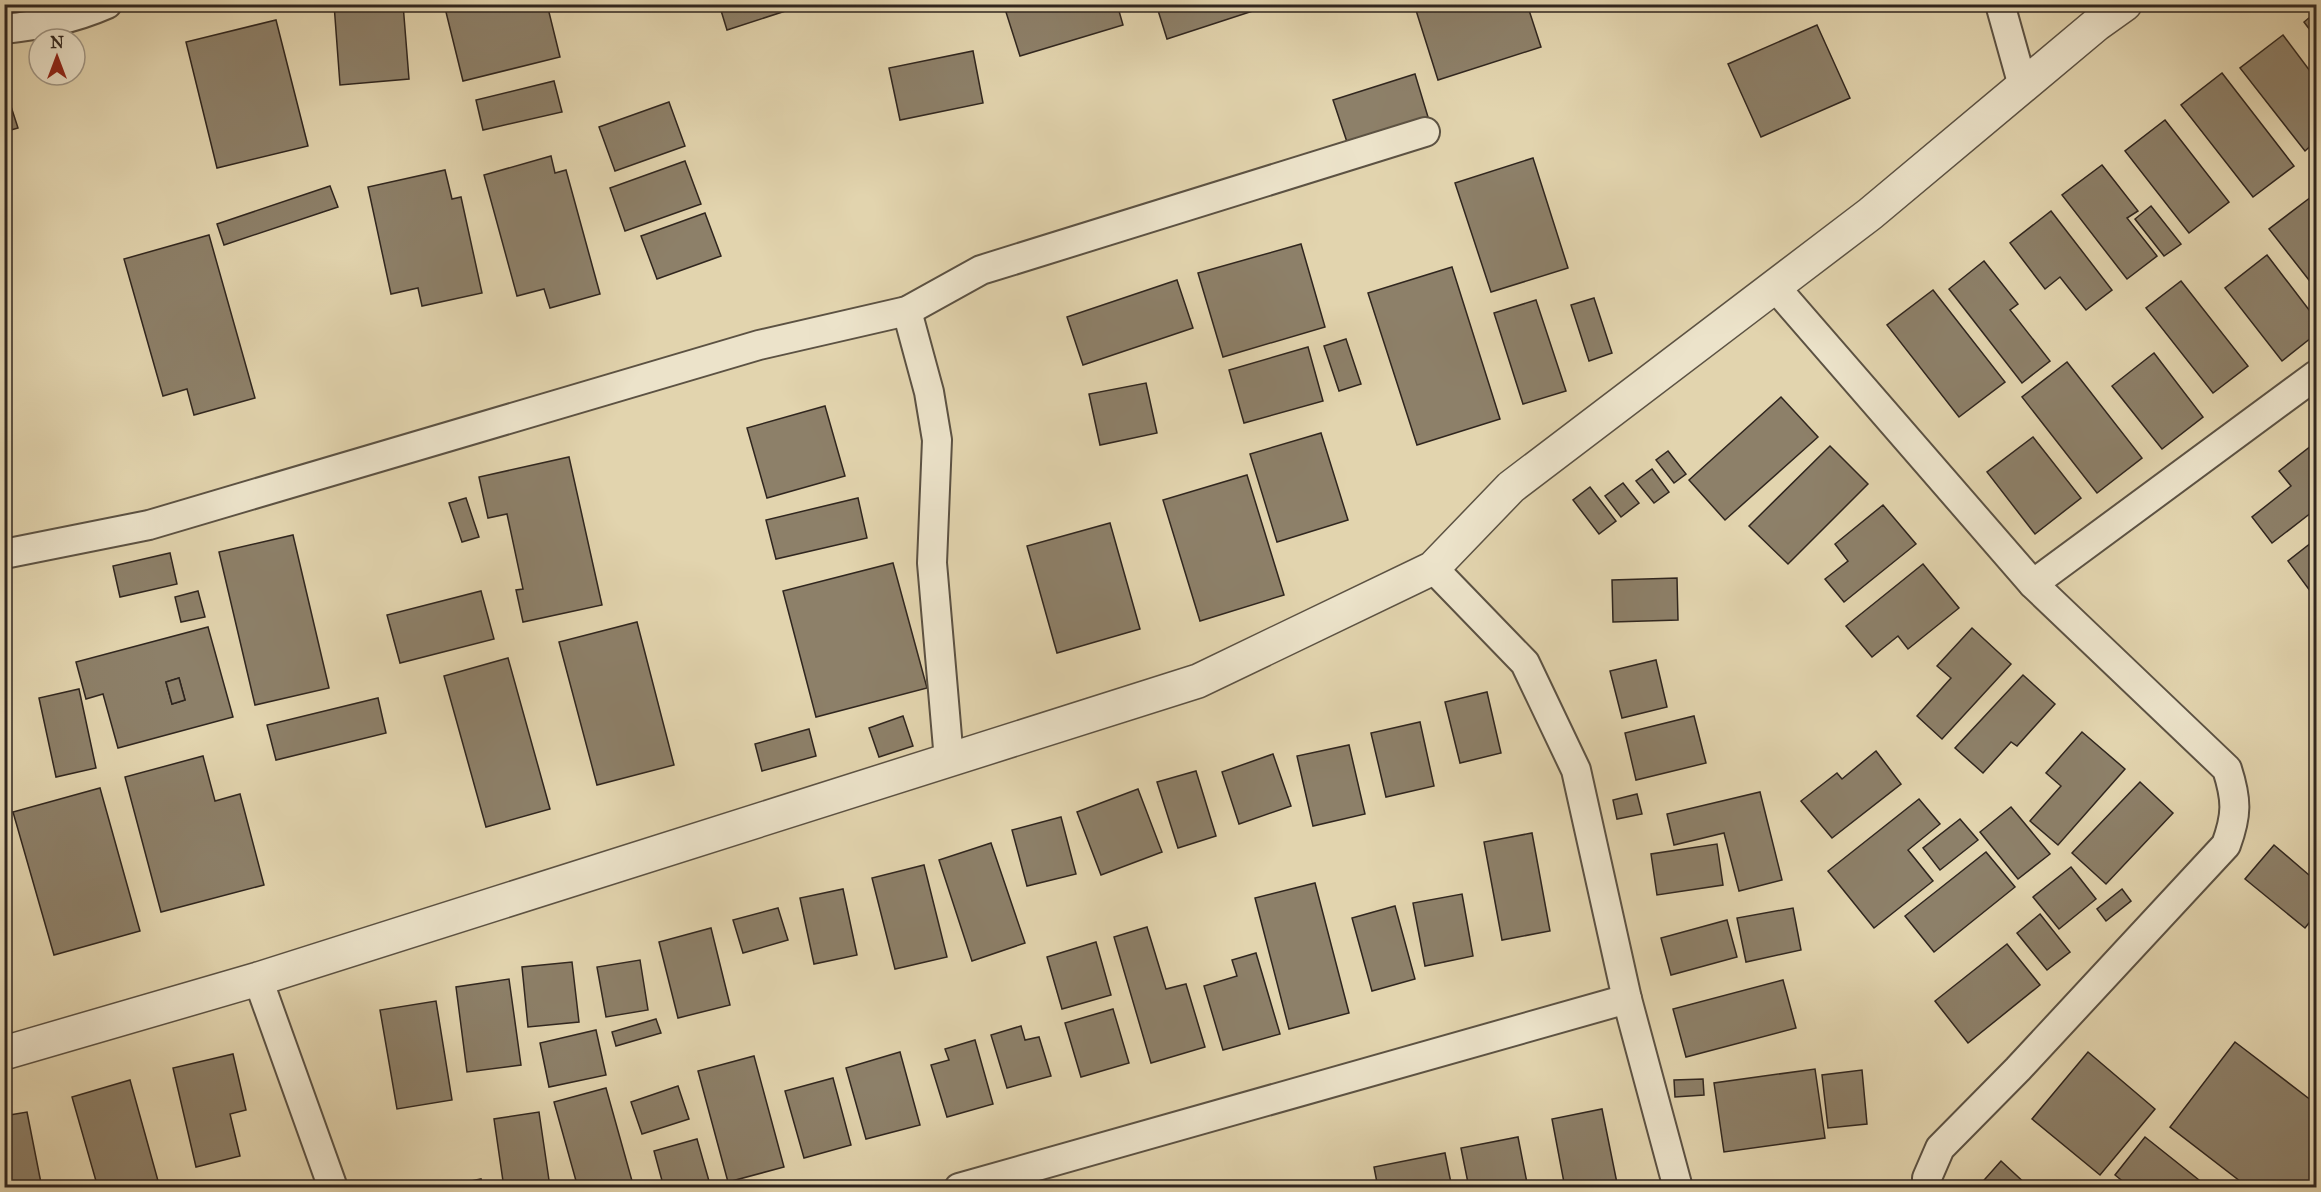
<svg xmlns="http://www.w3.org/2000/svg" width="2321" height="1192" font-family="'IM FELL Great Primer',serif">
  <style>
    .building { fill: #8d8069; stroke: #30261f; stroke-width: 1.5; fill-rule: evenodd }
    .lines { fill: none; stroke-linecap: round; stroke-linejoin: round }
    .minor-casing { stroke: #5c5243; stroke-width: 32 }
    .tertiary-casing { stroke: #5c5243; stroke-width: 36 }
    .minor { stroke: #ece3ca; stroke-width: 28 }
    .tertiary { stroke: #ece3ca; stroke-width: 33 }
  </style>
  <rect width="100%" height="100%" fill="#e2d4ae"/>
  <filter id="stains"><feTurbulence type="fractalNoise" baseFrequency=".00333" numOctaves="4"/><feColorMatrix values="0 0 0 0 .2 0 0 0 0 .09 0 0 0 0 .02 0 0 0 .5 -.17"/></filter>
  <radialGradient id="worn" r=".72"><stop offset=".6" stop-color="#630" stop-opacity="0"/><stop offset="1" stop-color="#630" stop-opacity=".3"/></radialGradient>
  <g class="building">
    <polygon points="334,4 403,4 409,79 340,85"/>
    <polygon points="444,4 547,4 560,57 463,81"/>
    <polygon points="719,4 807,4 727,30"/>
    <polygon points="1020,4 1117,4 1123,25 1020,56 1005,9"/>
    <polygon points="1156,4 1258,4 1259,9 1167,39"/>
    <polygon points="1414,4 1527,4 1541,47 1438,80"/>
    <polygon points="2316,12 2316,38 2304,22"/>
    <polygon points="276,20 308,146 217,168 186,42"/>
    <polygon points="1817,25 1850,98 1761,137 1728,64"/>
    <polygon points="2283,35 2316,79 2316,141 2305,151 2240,68"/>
    <polygon points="973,51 983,103 900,120 889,68"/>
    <polygon points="2222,73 2294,166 2253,197 2181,105"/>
    <polygon points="1415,74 1428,117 1347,142 1333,100"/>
    <polygon points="554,81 562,112 483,130 476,100"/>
    <polygon points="6,91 18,128 4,132 4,92"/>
    <polygon points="669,102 685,146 615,171 599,127"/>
    <polygon points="2165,120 2229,202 2189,233 2125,151"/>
    <polygon points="551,156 555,173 566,170 600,294 550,308 544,289 517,296 484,175"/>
    <polygon points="1533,158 1568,268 1491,292 1455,183"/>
    <polygon points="685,161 701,204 625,231 610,188"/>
    <polygon points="2102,165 2138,211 2127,218 2157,256 2127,279 2062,195"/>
    <polygon points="445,170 452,199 461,197 482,293 422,306 418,288 391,294 368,187"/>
    <polygon points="330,186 338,207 224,245 217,224"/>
    <polygon points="2311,197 2316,204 2316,289 2269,229"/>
    <polygon points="2151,206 2181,244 2164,256 2135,219"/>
    <polygon points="2051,211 2112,290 2086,310 2060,277 2045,289 2010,243"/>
    <polygon points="705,213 721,256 657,279 641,236"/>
    <polygon points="209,235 255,398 194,415 187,389 163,396 124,259"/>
    <polygon points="1301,244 1325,327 1223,357 1198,273"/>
    <polygon points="2267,255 2316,319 2316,334 2282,361 2225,288"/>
    <polygon points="1984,261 2018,304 2010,310 2050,361 2022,383 1949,289"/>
    <polygon points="1452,267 1500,419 1417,445 1368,293"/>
    <polygon points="1177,280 1193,328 1083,365 1067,317"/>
    <polygon points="2181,281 2248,366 2213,393 2146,308"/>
    <polygon points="1933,290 2005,382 1959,417 1887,325"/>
    <polygon points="1594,298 1612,353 1589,361 1571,305"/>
    <polygon points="1536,300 1566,391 1523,404 1494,313"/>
    <polygon points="1346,339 1361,384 1339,391 1324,346"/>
    <polygon points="1308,347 1323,401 1244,423 1229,370"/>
    <polygon points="2154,353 2203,417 2162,449 2112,386"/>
    <polygon points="2067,362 2142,458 2097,493 2022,397"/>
    <polygon points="1146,383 1157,433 1100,445 1089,394"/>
    <polygon points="1781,397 1818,437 1725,520 1689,480"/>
    <polygon points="825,406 845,476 767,498 747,428"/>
    <polygon points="1321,433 1348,520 1277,542 1250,454"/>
    <polygon points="2033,437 2081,498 2035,534 1987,472"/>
    <polygon points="2316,442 2316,509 2272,543 2252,517 2291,486 2279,471"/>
    <polygon points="1830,446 1868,484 1788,564 1749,526"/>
    <polygon points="1668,451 1686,474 1674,483 1656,460"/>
    <polygon points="569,457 602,605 523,622 516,590 523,589 507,514 488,518 479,477"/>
    <polygon points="4,469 8,488 4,489"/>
    <polygon points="1652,469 1669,492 1654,503 1636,481"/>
    <polygon points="1247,475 1284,595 1200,621 1163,500"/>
    <polygon points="1623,483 1639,503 1621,517 1605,496"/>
    <polygon points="1590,487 1616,521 1599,534 1573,500"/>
    <polygon points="466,498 479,537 462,542 449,503"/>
    <polygon points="858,498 867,538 776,559 766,520"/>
    <polygon points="1883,505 1916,544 1844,602 1825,579 1848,561 1835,544"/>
    <polygon points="1110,523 1140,629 1057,653 1027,546"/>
    <polygon points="293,535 329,688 255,705 219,552"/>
    <polygon points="2316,539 2316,599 2288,561"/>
    <polygon points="170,553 177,584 120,597 113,566"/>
    <polygon points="893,563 927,688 816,717 783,591"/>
    <polygon points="1923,564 1959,608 1908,649 1898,636 1872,657 1846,626"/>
    <polygon points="1677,578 1678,620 1613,622 1612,580"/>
    <polygon points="198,591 205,617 181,622 175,597"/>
    <polygon points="481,591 494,639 400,663 387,615"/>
    <polygon points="637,622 674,765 597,785 559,642"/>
    <path d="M208,627L233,717L118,748L103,694L86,699L76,662ZM179,678L185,700L172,704L166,682Z"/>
    <polygon points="1972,628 2011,664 1942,739 1917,716 1951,678 1937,666"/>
    <polygon points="508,658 550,809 486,827 444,676"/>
    <polygon points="1656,660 1667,707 1622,718 1610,671"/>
    <polygon points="2023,675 2055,704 2017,746 2011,742 1983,773 1955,748"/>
    <polygon points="179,678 185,700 172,704 166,682"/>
    <polygon points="79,689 96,768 56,777 39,698"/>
    <polygon points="1487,692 1501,753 1460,763 1445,702"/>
    <polygon points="378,698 386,733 276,760 267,725"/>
    <polygon points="903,716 913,746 879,757 869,728"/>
    <polygon points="1694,716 1706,763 1636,780 1625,733"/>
    <polygon points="1420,722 1434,786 1386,797 1371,733"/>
    <polygon points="809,729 816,756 762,771 755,744"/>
    <polygon points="2082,732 2125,769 2058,845 2030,821 2061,786 2046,773"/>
    <polygon points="1349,745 1365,814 1313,826 1297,756"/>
    <polygon points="1876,751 1901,784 1832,838 1801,801 1837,773 1842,779"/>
    <polygon points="1273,754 1291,806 1239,824 1222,772"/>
    <polygon points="203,756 215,801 240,794 264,885 161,912 125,777"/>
    <polygon points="1196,771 1216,836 1178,848 1157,782"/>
    <polygon points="2140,782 2173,813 2106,884 2072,853"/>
    <polygon points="100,788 140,931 54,955 13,812"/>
    <polygon points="1138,789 1162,852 1101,875 1077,812"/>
    <polygon points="1760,792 1782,880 1739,891 1724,833 1674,845 1667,814"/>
    <polygon points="1637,794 1642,814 1617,819 1613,800"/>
    <polygon points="1919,799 1940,824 1908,850 1933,881 1874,928 1828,871"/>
    <polygon points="2011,807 2050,854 2018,879 1980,832"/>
    <polygon points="1061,817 1076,874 1027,886 1012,830"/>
    <polygon points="1960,819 1978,840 1940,870 1923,848"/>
    <polygon points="1532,833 1550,931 1502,940 1484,842"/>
    <polygon points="991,843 1025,943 972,961 939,860"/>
    <polygon points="1717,844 1723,885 1657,895 1651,854"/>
    <polygon points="2274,845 2316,881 2316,914 2305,928 2245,879"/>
    <polygon points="1986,852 2015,887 1934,952 1905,916"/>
    <polygon points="924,865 947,957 895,969 872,878"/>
    <polygon points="2071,867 2096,899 2059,929 2033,897"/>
    <polygon points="1315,883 1349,1013 1289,1029 1255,898"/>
    <polygon points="843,889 857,955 814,964 800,898"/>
    <polygon points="2122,889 2131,901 2106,921 2097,909"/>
    <polygon points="1462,894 1473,956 1425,966 1413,903"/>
    <polygon points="1395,906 1415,979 1372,991 1352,918"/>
    <polygon points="778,908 788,940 743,953 733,920"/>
    <polygon points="1793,908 1801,950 1746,962 1737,918"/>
    <polygon points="2040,914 2070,952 2047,970 2017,933"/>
    <polygon points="1727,920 1737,957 1671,975 1661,938"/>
    <polygon points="1147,927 1166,989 1186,984 1205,1047 1151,1063 1114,937"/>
    <polygon points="711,928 730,1005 678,1018 659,942"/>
    <polygon points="1096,942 1111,995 1062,1009 1047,957"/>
    <polygon points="2007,944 2040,985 1968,1043 1935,1001"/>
    <polygon points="1256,953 1280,1034 1223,1050 1204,986 1237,976 1232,960"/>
    <polygon points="640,960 648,1010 606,1017 597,967"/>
    <polygon points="572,962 579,1022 528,1027 522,967"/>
    <polygon points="509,979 521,1065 467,1072 456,987"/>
    <polygon points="1783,980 1796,1028 1686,1057 1673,1009"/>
    <polygon points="436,1001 452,1100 397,1109 380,1010"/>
    <polygon points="1113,1009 1129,1063 1081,1077 1065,1023"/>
    <polygon points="656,1019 661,1033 616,1046 612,1032"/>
    <polygon points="1021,1026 1025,1040 1039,1037 1051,1076 1007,1088 991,1035"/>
    <polygon points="596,1030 606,1075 549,1087 540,1043"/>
    <polygon points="975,1040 993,1104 947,1117 931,1065 949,1060 945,1049"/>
    <polygon points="2235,1042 2316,1104 2316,1188 2249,1188 2170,1127"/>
    <polygon points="900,1052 920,1125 866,1139 846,1068"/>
    <polygon points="2088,1052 2155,1109 2100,1175 2032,1119"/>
    <polygon points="233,1054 246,1110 230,1114 240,1156 196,1167 173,1068"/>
    <polygon points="754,1056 784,1167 728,1182 698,1071"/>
    <polygon points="1815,1069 1825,1138 1724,1152 1714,1083"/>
    <polygon points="1862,1070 1867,1124 1828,1128 1822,1075"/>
    <polygon points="833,1078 851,1145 804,1158 785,1091"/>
    <polygon points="1703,1079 1704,1095 1675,1097 1674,1080"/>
    <polygon points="130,1080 160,1188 98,1188 72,1097"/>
    <polygon points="678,1086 689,1119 642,1134 631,1102"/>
    <polygon points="606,1088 634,1188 578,1188 554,1102"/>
    <polygon points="1602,1109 1618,1188 1565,1188 1552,1119"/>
    <polygon points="27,1112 42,1188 4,1188 4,1116"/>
    <polygon points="539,1112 550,1187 562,1185 562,1188 504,1188 494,1119"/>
    <polygon points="1518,1137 1528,1188 1469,1188 1461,1148"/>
    <polygon points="2145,1137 2209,1188 2131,1188 2115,1175"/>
    <polygon points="697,1139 711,1188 664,1188 654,1151"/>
    <polygon points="1445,1153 1452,1188 1378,1188 1374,1167"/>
    <polygon points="2001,1161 2030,1188 1977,1188"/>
    <polygon points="481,1179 483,1188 438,1188"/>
    <polygon points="1359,1183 1360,1188 1336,1188"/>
  </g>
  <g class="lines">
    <g class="minor-casing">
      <g id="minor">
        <polyline points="2000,4 2023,86"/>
        <path d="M4,29C40,25 73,19 107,4"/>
        <path d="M1776,288L2033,584L2227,769C2237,800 2237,815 2226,845L2018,1069L1940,1148L1927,1178L1928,1188"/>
        <polyline points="907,311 929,392 937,440 932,563 949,760"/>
        <polyline points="4,554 149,525 759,345 907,311 981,270 1425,132"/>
        <polyline points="1433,568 1525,663 1576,770 1627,999 1678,1188"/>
        <polyline points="2033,584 2316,375"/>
        <polyline points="258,979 333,1188"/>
        <polyline points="959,1188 1627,999"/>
      </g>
    </g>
    <g class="tertiary-casing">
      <polyline id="tertiary" points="4,1053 258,979 1198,681 1433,568 1511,487 1870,214 2097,24 2125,4"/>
    </g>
    <use href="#minor" class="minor"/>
    <use href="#tertiary" class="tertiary"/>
  </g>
  <rect width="2321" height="1192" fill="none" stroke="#e2d4ae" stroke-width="24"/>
  <rect x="6" y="6" width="2309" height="1180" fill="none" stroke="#30261f" stroke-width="3"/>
  <rect x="12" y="12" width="2297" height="1168" fill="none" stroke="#30261f" stroke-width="1.5"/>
  <g transform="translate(57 57)"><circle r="28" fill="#ece3ca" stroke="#a19786" stroke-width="1.5"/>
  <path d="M0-4.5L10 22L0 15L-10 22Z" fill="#8f2418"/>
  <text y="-9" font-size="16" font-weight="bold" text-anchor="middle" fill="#30261f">N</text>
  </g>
  <rect width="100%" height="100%" filter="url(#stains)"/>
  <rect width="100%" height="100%" fill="url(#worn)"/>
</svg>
